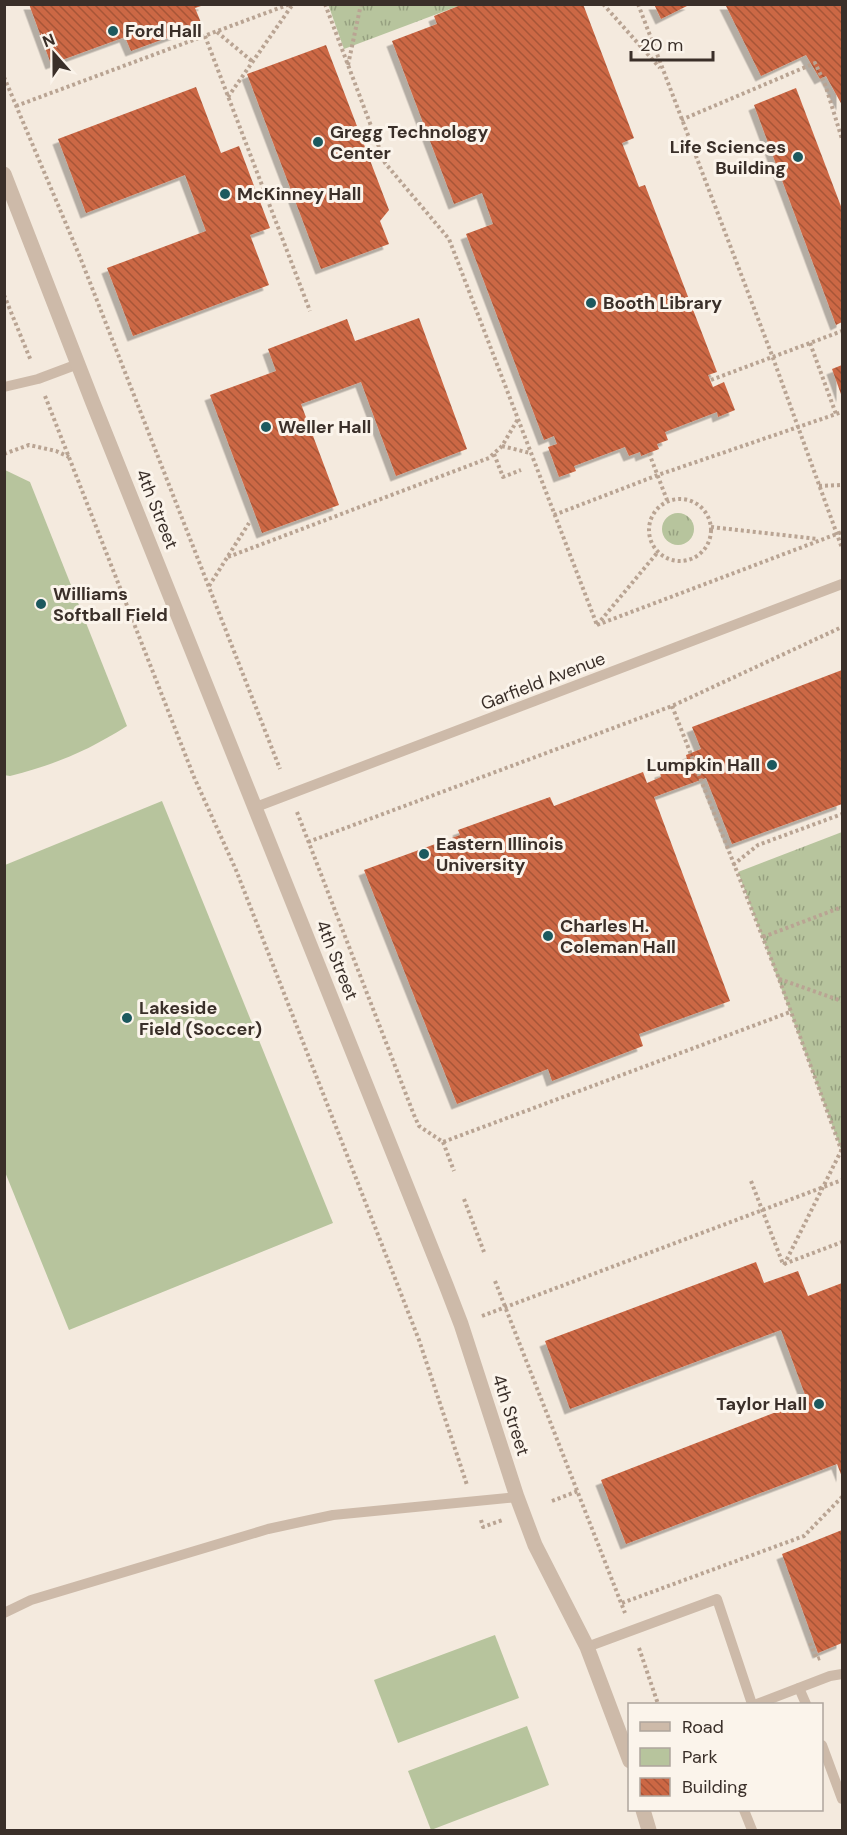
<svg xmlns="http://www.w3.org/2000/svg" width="847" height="1835" font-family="'DM Sans',sans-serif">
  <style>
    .grass { fill: url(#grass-tufts) }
    .green { fill: #b7c49d }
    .building { fill: url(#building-back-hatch); filter: url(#shadow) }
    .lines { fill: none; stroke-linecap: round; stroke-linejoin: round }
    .path { stroke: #b9a493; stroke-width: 4; stroke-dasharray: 3 3; stroke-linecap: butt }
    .service { stroke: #cdbaa9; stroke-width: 10 }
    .tertiary { stroke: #cdbaa9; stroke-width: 15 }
    .poi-dot { fill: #1c595e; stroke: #fbf4eb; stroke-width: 2 }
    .labels { text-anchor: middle; stroke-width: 6; stroke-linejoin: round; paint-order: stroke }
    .poi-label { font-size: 18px; font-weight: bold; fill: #3a2f29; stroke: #fbf4eb; text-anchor: start }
    .street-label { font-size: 18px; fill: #3a2f29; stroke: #fbf4eb }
  </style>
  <defs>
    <pattern id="grass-tufts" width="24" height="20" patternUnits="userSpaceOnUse" patternTransform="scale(1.5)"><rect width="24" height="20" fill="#b7c49d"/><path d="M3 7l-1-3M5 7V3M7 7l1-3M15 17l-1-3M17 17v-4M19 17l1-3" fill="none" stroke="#96a080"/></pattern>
    <pattern id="building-back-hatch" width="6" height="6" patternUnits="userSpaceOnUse" patternTransform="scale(1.5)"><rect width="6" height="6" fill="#cc6744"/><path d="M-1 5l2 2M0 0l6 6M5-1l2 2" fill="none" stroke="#a75539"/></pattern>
    <filter id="shadow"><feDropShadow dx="-5.5" dy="5.5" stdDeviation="0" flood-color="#0004"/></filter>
  </defs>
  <rect width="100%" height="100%" fill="#f4eade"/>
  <g class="grass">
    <polygon points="328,4 461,4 461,5 344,49"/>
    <circle cx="678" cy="529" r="16"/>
    <polygon points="842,832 842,1152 738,872"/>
  </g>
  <g class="green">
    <path d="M5,470L30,482L127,726C87,751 57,764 10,776L4,775Z"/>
    <polygon points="162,801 333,1223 69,1330 5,1172 5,865"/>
    <polygon points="495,1635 519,1698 398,1743 374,1680"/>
    <polygon points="527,1726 549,1785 431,1830 408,1771"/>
  </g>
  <g class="building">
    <polygon points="29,4 204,4 204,5 195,8 202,25 131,51 125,37 51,64"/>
    <polygon points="463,4 583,4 634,138 622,143 639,187 645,185 717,372 708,375 713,387 724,382 735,410 718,417 717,412 665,432 668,440 657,444 659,449 641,456 640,452 629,456 625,447 574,466 576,471 559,477 548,447 557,444 554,436 544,440 466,234 493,224 482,193 454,204 392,41 437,24 434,16"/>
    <polygon points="654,4 691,4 661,19"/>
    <polygon points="725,4 842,4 842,105 826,76 820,79 806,55 761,76"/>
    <polygon points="326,45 389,210 380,221 389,244 321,269 247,74"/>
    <polygon points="196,87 221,153 239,146 270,228 250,235 269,285 133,336 107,268 206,231 185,175 86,213 58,139"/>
    <polygon points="796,88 842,209 842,322 836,325 754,105"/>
    <polygon points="419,318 467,449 396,476 361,382 301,404 339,505 262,533 210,395 276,371 268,349 347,319 355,341"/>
    <polygon points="842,365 842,397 832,369"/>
    <polygon points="842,670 842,804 732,844 706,778 654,797 730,1001 639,1034 643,1046 552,1081 548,1069 457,1104 364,870 460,835 458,830 550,797 554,806 643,772 647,783 661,777 660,772 672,769 671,764 687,759 686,755 701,749 692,727"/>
    <polygon points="756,1262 764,1283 798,1271 808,1296 842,1283 842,1477 837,1464 626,1544 601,1480 807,1400 781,1330 570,1409 545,1341"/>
    <polygon points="842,1530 842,1643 818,1653 782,1554"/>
  </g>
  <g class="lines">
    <g class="path">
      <polyline points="325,4 385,163 449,239 597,625"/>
      <polyline points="603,4 660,68"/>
      <polyline points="638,4 773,358 842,548"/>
      <polyline points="217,32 253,62"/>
      <polyline points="205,36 310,311"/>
      <polyline points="348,65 361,4"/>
      <polyline points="4,77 80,257 280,769"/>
      <polyline points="228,97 293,4"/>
      <polyline points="16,106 290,4"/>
      <polyline points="681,120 815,63 825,84 842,139"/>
      <polyline points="4,295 31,361"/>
      <polyline points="810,343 836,414"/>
      <polyline points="711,380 842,331"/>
      <polyline points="45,396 194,777 236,870 419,1340 467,1485"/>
      <polyline points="502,446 530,453"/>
      <polyline points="649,453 667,500"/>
      <polyline points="4,454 29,445 56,451 69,457"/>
      <polyline points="494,454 503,477 521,470"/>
      <polyline points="819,486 842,485"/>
      <circle cx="680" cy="530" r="31"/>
      <polyline points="554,515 658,475 842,412"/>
      <polyline points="711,527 818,539"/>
      <polyline points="228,557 489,458 502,446 518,419"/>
      <polyline points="209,586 249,523"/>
      <polyline points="597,625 842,532"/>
      <polyline points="597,625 657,553"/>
      <polyline points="672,706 779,979 842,1152"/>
      <polyline points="297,812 414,1115 419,1126 443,1142 790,1012"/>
      <polyline points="308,842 672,706 842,627"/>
      <polyline points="733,865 758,845 842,814"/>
      <polyline points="763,937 842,907"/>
      <polyline points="779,979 842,1001"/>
      <polyline points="443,1142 454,1171"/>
      <polyline points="751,1181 783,1264"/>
      <polyline points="464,1199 484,1252"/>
      <polyline points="784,1264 842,1242"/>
      <polyline points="784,1265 842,1149"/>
      <polyline points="495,1281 625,1613"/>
      <polyline points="482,1316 842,1180"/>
      <polyline points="552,1501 578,1491"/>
      <polyline points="481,1520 483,1527 503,1520"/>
      <polyline points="622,1603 804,1536 842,1497"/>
      <polyline points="810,1643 817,1659 820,1658"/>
      <polyline points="639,1648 658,1704"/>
    </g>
    <g class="service">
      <polyline points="4,387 38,379 78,364"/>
      <polyline points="256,807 842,584"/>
      <polyline points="4,1613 31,1600 268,1529 333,1515 517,1497"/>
      <polyline points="587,1647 717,1599 752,1704"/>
      <polyline points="799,1688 806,1704"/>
      <polyline points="757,1704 830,1676 842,1674"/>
      <polyline points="822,1745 842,1799"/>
      <polyline points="744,1810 752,1830"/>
    </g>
    <g class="tertiary">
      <polyline points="4,174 93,403 446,1285 461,1324 517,1497 535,1545 587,1647 630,1761"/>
      <polyline points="643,1810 649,1830"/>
    </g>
  </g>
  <g class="poi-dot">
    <circle cx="113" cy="31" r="6"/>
    <circle cx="318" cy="142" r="6"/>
    <circle cx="798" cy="157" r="6"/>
    <circle cx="225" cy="194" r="6"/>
    <circle cx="591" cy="303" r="6"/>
    <circle cx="266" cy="427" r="6"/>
    <circle cx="41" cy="604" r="6"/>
    <circle cx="772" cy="765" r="6"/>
    <circle cx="424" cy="854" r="6"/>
    <circle cx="548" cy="936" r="6"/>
    <circle cx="127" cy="1018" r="6"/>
    <circle cx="819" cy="1404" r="6"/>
  </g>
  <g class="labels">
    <g class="poi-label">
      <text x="125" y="37">Ford Hall</text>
      <text x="330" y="138">Gregg Technology<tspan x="330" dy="21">Center</tspan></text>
      <text x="786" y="153" text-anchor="end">Life Sciences<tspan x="786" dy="21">Building</tspan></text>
      <text x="237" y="200">McKinney Hall</text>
      <text x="603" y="309">Booth Library</text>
      <text x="278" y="433">Weller Hall</text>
      <text x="53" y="600">Williams<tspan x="53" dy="21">Softball Field</tspan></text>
      <text x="760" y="771" text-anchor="end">Lumpkin Hall</text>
      <text x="436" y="850">Eastern Illinois<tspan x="436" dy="21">University</tspan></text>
      <text x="560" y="932">Charles H.<tspan x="560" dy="21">Coleman Hall</tspan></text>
      <text x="139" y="1014">Lakeside<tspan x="139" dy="21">Field (Soccer)</tspan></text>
      <text x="807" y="1410" text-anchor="end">Taylor Hall</text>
    </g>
    <g class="street-label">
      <text transform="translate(157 509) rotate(68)" y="6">4th Street</text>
      <text transform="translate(543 681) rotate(-21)" y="6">Garfield Avenue</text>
      <text transform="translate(337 960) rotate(68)" y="6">4th Street</text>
      <text transform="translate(511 1415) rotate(72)" y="6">4th Street</text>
    </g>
  </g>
  <rect width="847" height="1835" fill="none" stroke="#3a2f29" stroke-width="12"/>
  <rect x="628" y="1703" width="195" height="108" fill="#fbf4eb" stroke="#aea59d" stroke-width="1.5"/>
  <rect x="640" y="1722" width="30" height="9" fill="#cdbaa9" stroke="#aea59d" stroke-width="1.5"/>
  <text x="682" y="1733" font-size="18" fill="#3a2f29">Road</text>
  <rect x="640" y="1748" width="30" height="18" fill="#b7c49d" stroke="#aea59d" stroke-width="1.5"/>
  <text x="682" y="1763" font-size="18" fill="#3a2f29">Park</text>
  <rect x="640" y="1778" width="30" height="18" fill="url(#building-back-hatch)" stroke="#aea59d" stroke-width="1.5"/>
  <text x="682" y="1793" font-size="18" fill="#3a2f29">Building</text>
  <g transform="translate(54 54) rotate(339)" stroke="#fbf4eb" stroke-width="4.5" paint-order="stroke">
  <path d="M0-4.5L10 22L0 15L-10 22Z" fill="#3a2f29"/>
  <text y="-9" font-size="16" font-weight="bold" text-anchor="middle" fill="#3a2f29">N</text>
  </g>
  <path d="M631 51v9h82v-9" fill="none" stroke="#3a2f29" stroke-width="3"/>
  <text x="640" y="51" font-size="18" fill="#3a2f29" stroke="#fbf4eb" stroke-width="4.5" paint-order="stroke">20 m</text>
</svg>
